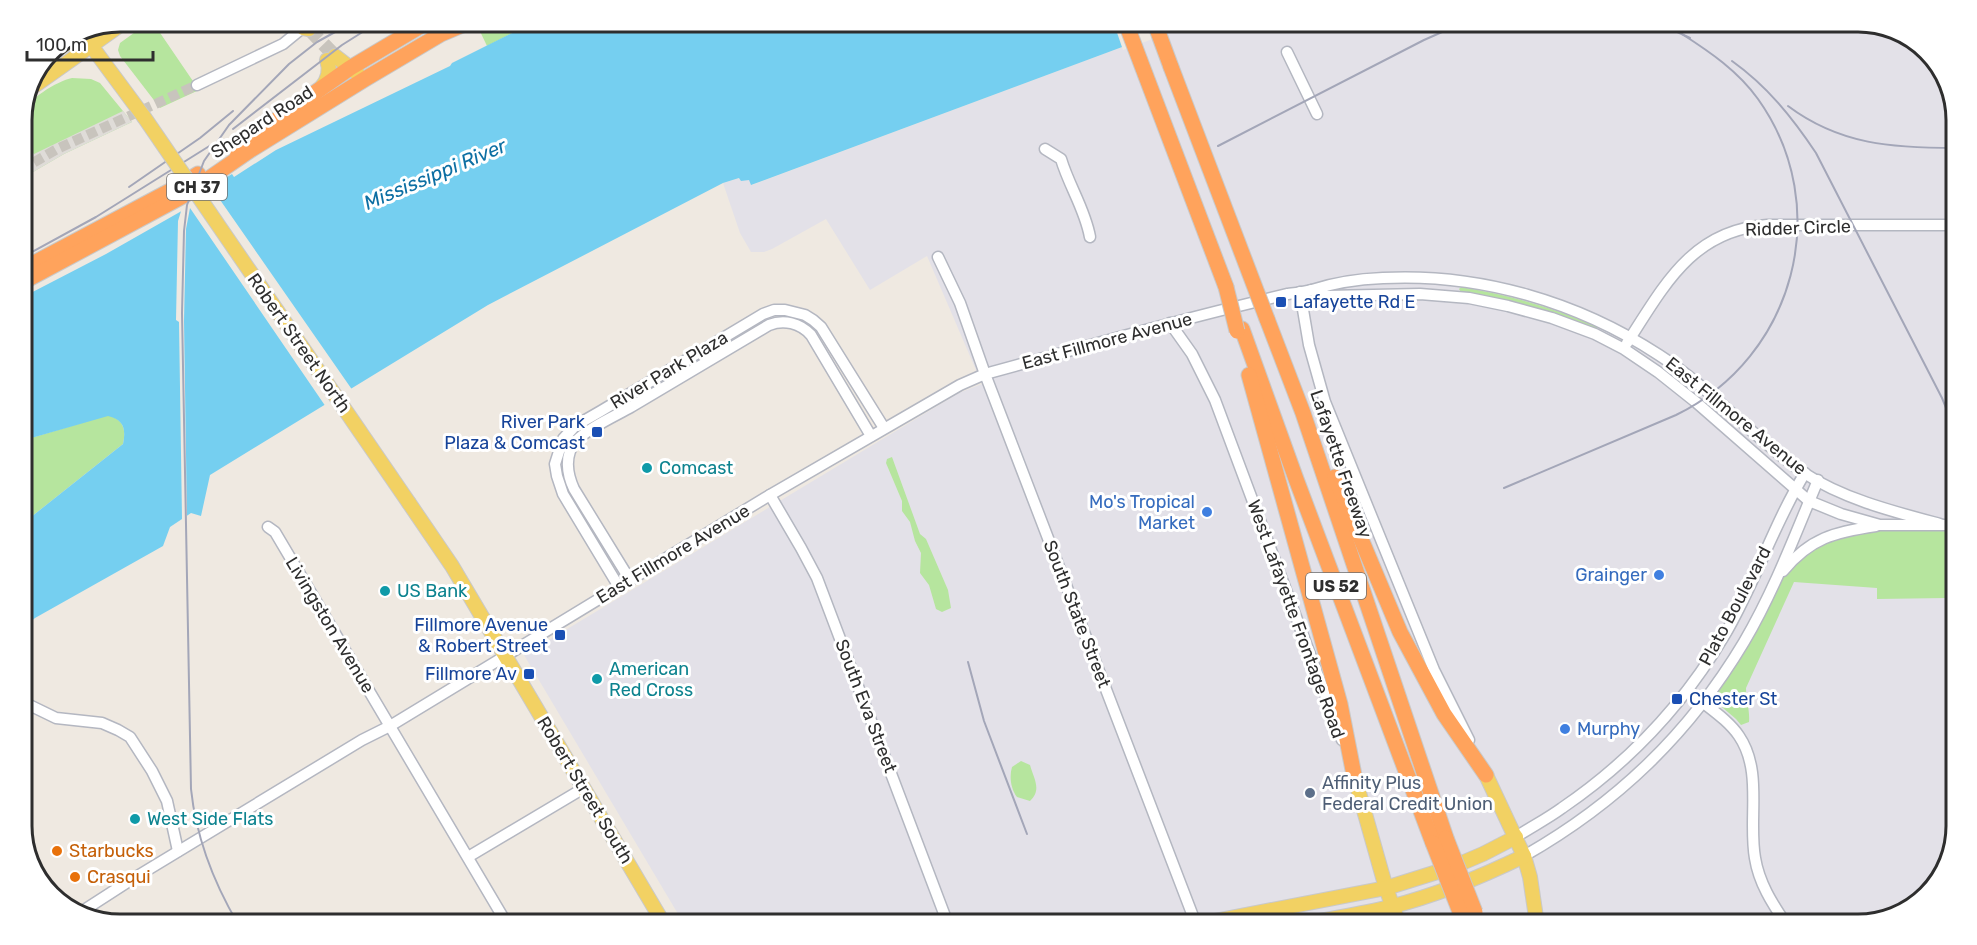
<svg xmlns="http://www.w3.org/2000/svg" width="1977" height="945" font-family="Rubik,sans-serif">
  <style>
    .industrial { fill: #e3e1e8 }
    .green { fill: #b6e59e }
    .plaza { fill: #dfdcd8 }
    .water { fill: #75cff0 }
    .pier { fill: #efe9e1 }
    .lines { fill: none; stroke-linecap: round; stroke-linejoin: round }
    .minor-tunnel { stroke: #c8c4bd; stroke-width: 10; stroke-dasharray: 10 5; stroke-linecap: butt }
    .major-tunnel { stroke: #c8c4bd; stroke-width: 14; stroke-dasharray: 14 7; stroke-linecap: butt }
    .minor-casing { stroke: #b4b7c1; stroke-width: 13 }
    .major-casing { stroke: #c9c9c9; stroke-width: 16 }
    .highway-casing { stroke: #c9c9c9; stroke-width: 17 }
    .minor { stroke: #fff; stroke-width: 10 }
    .major { stroke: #f2d163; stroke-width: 14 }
    .highway { stroke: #ffa35c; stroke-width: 15 }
    .rail { stroke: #a3a6b8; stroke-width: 2 }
    .major-bridge-casing { stroke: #c9c9c9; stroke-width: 16; stroke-linecap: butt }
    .highway-bridge-casing { stroke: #c9c9c9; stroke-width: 17; stroke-linecap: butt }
    .major-bridge { stroke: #f2d163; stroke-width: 14 }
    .highway-bridge { stroke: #ffa35c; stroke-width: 15 }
    .transit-dot { fill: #1a4fb4; stroke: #fff; stroke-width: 2 }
    .culture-dot { fill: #0f9aa8; stroke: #fff; stroke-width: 2 }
    .shop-dot { fill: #3f7fe0; stroke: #fff; stroke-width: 2 }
    .service-dot { fill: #5c6f8a; stroke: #fff; stroke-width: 2 }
    .food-dot { fill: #e8710a; stroke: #fff; stroke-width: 2 }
    .labels { text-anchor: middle; stroke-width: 6; stroke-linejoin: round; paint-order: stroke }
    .shield { fill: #fff; stroke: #6d6d6d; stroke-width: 1.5 }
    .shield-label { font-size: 16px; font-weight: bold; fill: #2e2e2e }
    .street-label { font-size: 18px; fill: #2e2e2e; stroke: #fff }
    .transit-label { font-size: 18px; fill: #164399; stroke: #fff; text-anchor: end }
    .culture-label { font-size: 18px; fill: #0d838f; stroke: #fff; text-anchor: start }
    .shop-label { font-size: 18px; fill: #366cbe; stroke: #fff; text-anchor: end }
    .service-label { font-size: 18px; fill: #4e5e75; stroke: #fff; text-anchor: start }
    .food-label { font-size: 18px; fill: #c56008; stroke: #fff; text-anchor: start }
    .water-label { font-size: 20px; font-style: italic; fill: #0d6fa3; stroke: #fff }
    .rim { fill: none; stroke: #2e2e2e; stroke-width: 3 }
  </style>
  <rect width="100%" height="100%" fill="#efe9e1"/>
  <polygon class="industrial" points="1192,21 1857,21 1901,31 1940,65 1956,114 1956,825 1946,869 1912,908 1858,924 684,924 524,655 959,393 982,384 927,256 870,290 826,219 772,249 764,252 751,252 740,233 723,183 740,178 749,179 752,185"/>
  <g class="green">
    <polygon points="147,21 152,21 199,90 160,108 120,56 118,50 120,43 138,30"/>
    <polygon points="484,21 536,21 487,46 477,25"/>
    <path d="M72,78L91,79L100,83L132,122L64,154L21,179V114C27,100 57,81 72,78Z"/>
    <path d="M1461,287C1508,295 1553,307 1597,327V330C1552,314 1508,299 1461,292L1459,289Z"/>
    <path d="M108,415C124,420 126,429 123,444L21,525V441Z"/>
    <polygon points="892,457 920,534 926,539 948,590 951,608 942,612 936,609 929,585 920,573 921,553 915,541 910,522 902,511 902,501 886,463 887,459"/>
    <path d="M1866,531H1956V825L1950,850L1946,598L1877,599V588L1794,582L1746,688C1746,700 1750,710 1749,722L1741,725L1736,719L1716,702L1717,691L1786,571L1818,544Z"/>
    <path d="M1021,761L1030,765C1034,779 1042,790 1030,801L1017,797C1011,789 1009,777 1012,767Z"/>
  </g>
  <polygon class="plaza" points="123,111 132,122 64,154 21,179 21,139 34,154"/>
  <path class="water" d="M536,21H1192L751,185L749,180L741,181L739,178L723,183L488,305L210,475L201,516L191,513L170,527L163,546L35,618L21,630V525L123,444C126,429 124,420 108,416L21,441V298L106,254L208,196L205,190L232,174L234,177L276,150L450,66L452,63Z"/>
  <g class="pier">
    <polygon points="1113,21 1170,21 1174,31 1123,50"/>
    <polygon points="209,184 353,391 326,407 190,208 186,229 184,321 187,520 182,519 179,322 176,320 178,221 182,208 205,194 202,191"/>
  </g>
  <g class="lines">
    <polyline class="minor-tunnel" points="21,170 57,149 197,85"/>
    <polyline class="major-tunnel" points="309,29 335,56"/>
    <g class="minor-casing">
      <g id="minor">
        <polyline points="1287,52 1317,114"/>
        <polyline points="197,85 283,44 311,21"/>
        <path d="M1045,149L1061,159C1069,186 1085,209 1090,237"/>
        <polyline points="938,257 960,303 985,374 1196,924"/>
        <polyline points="1311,290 1327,296 1420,294 1469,298 1508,306 1552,318 1595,334 1624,349 1658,372 1697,403 1809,501 1841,514 1880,525 1956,525"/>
        <polyline points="1300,292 1309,345 1325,402 1434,670 1469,740"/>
        <polyline points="1170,323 1192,354 1215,400 1342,740"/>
        <path d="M1627,343C1664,286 1692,230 1767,225H1956"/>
        <polyline points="770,495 801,548 817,578 948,924"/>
        <polyline points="268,527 275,532 507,924"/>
        <path d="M1783,571C1810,538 1835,532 1876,526"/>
        <path d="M630,580L574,489C567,474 564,455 576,441C588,428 615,416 631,407C677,380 723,352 769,325C784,319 800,323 811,335L871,436"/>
        <polyline points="619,587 563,494 557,476 555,464 563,439 575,426 601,411 763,314 774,310 785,310 805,315 813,320 821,327 884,428"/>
        <path d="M1688,690C1704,705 1727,718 1739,736C1763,771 1748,819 1755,858C1759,883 1772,903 1786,924"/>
        <polyline points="21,701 56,718 102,723 118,730 130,737 152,771 167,801 178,851"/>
        <path d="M1516,837C1531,827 1547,819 1562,808C1628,763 1683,705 1724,636C1755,584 1773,525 1805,473"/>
        <path d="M1524,856C1617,803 1689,734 1744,642C1774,591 1795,535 1818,480"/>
        <polyline points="468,857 584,788"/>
        <path d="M78,914L126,883L362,740L390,726L770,495L960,385L985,374C1074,350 1162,324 1251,303C1263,300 1275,297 1287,294C1295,293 1304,292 1312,290C1336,282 1358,279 1383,278C1480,273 1578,302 1659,355C1712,389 1753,438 1804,473C1843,499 1895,512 1940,524"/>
      </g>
    </g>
    <g class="major-casing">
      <g id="major">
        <polyline points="297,21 303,28 309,29"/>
        <polyline points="84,36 144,117"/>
        <polyline points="335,56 357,73"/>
        <polyline points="47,57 70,41"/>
        <polyline points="34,86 126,21"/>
        <path d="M321,88C328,80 331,71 327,60"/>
        <polyline points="409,503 452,566 664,924"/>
        <polyline points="1354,775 1386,888 1399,924"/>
        <polyline points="1486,775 1524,856 1530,877 1537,924"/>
        <polyline points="1199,924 1386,888 1450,868 1483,854 1516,837"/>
        <path d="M1304,924C1333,918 1362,914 1390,907C1437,895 1481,877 1524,856"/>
      </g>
    </g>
    <g class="highway-casing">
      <g id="highway">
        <polyline points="1125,21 1226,287"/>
        <polyline points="1154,21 1171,67"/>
        <polyline points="235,149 350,68 429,21"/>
        <polyline points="21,270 179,186 198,174"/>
        <polyline points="21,283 185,195 252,149 365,79 441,34 472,21"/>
        <polyline points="1267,319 1303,413 1446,838"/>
        <polyline points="1242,329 1296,479 1433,843"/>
        <polyline points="1249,375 1340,704 1354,775"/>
        <polyline points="1335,477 1400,632 1444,714 1486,775"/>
        <polyline points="1478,921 1480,924"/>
      </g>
    </g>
    <use href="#minor" class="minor"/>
    <use href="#major" class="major"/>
    <use href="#highway" class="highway"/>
    <g class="rail">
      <polyline points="1654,21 1690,38"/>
      <polyline points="1459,30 1488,21"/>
      <path d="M1732,61C1767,86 1792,117 1816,153L1942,398L1956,432"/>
      <path d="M1788,106C1840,145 1893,148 1956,148"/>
      <polyline points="233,129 342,45 380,21"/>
      <polyline points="1218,146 1424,40 1467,21"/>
      <polyline points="129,187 200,138 233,111"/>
      <polyline points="21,258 96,217 211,145"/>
      <path d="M1504,488L1676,415C1795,357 1835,207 1758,99C1738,71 1710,52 1682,34"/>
      <polyline points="968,662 984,721 1027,834"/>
      <path d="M238,924C214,883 196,837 191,789L182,313L184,231L187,205L204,161L229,125L289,64L317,42L355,21"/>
    </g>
    <g class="major-bridge-casing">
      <polyline id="major-bridge" points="144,117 409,503"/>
    </g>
    <g class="highway-bridge-casing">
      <g id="highway-bridge">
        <polyline points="1171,67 1267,319"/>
        <polyline points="1226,287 1237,331"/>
        <polyline points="1446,838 1475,912"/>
        <polyline points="1433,843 1462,917"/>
      </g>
    </g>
    <use href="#major-bridge" class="major-bridge"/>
    <use href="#highway-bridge" class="highway-bridge"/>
  </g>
  <g class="transit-dot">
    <rect x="1275" y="296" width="12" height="12" rx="3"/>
    <rect x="591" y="426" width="12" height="12" rx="3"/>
    <rect x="554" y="629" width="12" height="12" rx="3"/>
    <rect x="523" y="668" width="12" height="12" rx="3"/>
    <rect x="1671" y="693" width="12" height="12" rx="3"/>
  </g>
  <g class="culture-dot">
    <circle cx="647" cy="468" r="6"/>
    <circle cx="385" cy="591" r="6"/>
    <circle cx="597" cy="679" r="6"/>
    <circle cx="135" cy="819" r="6"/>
  </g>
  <g class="shop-dot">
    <circle cx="1207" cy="512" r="6"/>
    <circle cx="1659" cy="575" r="6"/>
    <circle cx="1565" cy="729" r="6"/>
  </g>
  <circle class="service-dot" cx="1310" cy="793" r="6"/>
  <g class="food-dot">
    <circle cx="57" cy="851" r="6"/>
    <circle cx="75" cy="877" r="6"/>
  </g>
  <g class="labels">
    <g class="shield">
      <rect x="167" y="174" width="60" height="26" rx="4.5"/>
      <rect x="1306" y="573" width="60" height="26" rx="4.5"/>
    </g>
    <g class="shield-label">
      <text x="197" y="193">CH 37</text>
      <text x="1336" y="592">US 52</text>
    </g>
    <g class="street-label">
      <text transform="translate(262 122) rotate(-33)" y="6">Shepard Road</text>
      <text transform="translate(1798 228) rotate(-2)" y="6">Ridder Circle</text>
      <text transform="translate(1107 341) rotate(-15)" y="6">East Fillmore Avenue</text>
      <text transform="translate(299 343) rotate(55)" y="6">Robert Street North</text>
      <text transform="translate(669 370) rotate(-31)" y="6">River Park Plaza</text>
      <text transform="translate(1736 416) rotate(39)" y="6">East Fillmore Avenue</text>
      <text transform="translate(1341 464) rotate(71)" y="6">Lafayette Freeway</text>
      <text transform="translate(673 554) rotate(-31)" y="6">East Fillmore Avenue</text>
      <text transform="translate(1735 606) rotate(-62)" y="6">Plato Boulevard</text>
      <text transform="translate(1077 614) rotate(69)" y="6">South State Street</text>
      <text transform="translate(1296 619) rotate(70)" y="6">West Lafayette Frontage Road</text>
      <text transform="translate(330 625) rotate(59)" y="6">Livingston Avenue</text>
      <text transform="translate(866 706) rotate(69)" y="6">South Eva Street</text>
      <text transform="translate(585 790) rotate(59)" y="6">Robert Street South</text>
    </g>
    <g class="transit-label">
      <text x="1293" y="308" text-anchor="start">Lafayette Rd E</text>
      <text x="585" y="428">River Park<tspan x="585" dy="21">Plaza &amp; Comcast</tspan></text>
      <text x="548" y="631">Fillmore Avenue<tspan x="548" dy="21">&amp; Robert Street</tspan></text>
      <text x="517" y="680">Fillmore Av</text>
      <text x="1689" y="705" text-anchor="start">Chester St</text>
    </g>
    <g class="culture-label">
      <text x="659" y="474">Comcast</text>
      <text x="397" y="597">US Bank</text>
      <text x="609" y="675">American<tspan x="609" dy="21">Red Cross</tspan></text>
      <text x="147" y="825">West Side Flats</text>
    </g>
    <g class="shop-label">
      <text x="1195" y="508">Mo's Tropical<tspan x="1195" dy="21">Market</tspan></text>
      <text x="1647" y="581">Grainger</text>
      <text x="1577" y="735" text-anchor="start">Murphy</text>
    </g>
    <g class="service-label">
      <text x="1322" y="789">Affinity Plus<tspan x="1322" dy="21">Federal Credit Union</tspan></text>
    </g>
    <g class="food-label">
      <text x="69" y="857">Starbucks</text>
      <text x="87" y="883">Crasqui</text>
    </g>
    <g class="water-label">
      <text transform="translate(435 174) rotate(-23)" y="7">Mississippi River</text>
    </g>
  </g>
  <path d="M0 0H1977V945H0ZM120 32H1858A88 88 0 0 1 1946 120V826A88 88 0 0 1 1858 914H120A88 88 0 0 1 32 826V120A88 88 0 0 1 120 32Z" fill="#fff" fill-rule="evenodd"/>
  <path class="rim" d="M120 32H1858A88 88 0 0 1 1946 120V826A88 88 0 0 1 1858 914H120A88 88 0 0 1 32 826V120A88 88 0 0 1 120 32Z"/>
  <path d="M27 51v9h126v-9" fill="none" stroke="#2e2e2e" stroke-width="3"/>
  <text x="36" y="51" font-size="18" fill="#2e2e2e" stroke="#ffffff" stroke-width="4.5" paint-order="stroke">100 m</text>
</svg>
